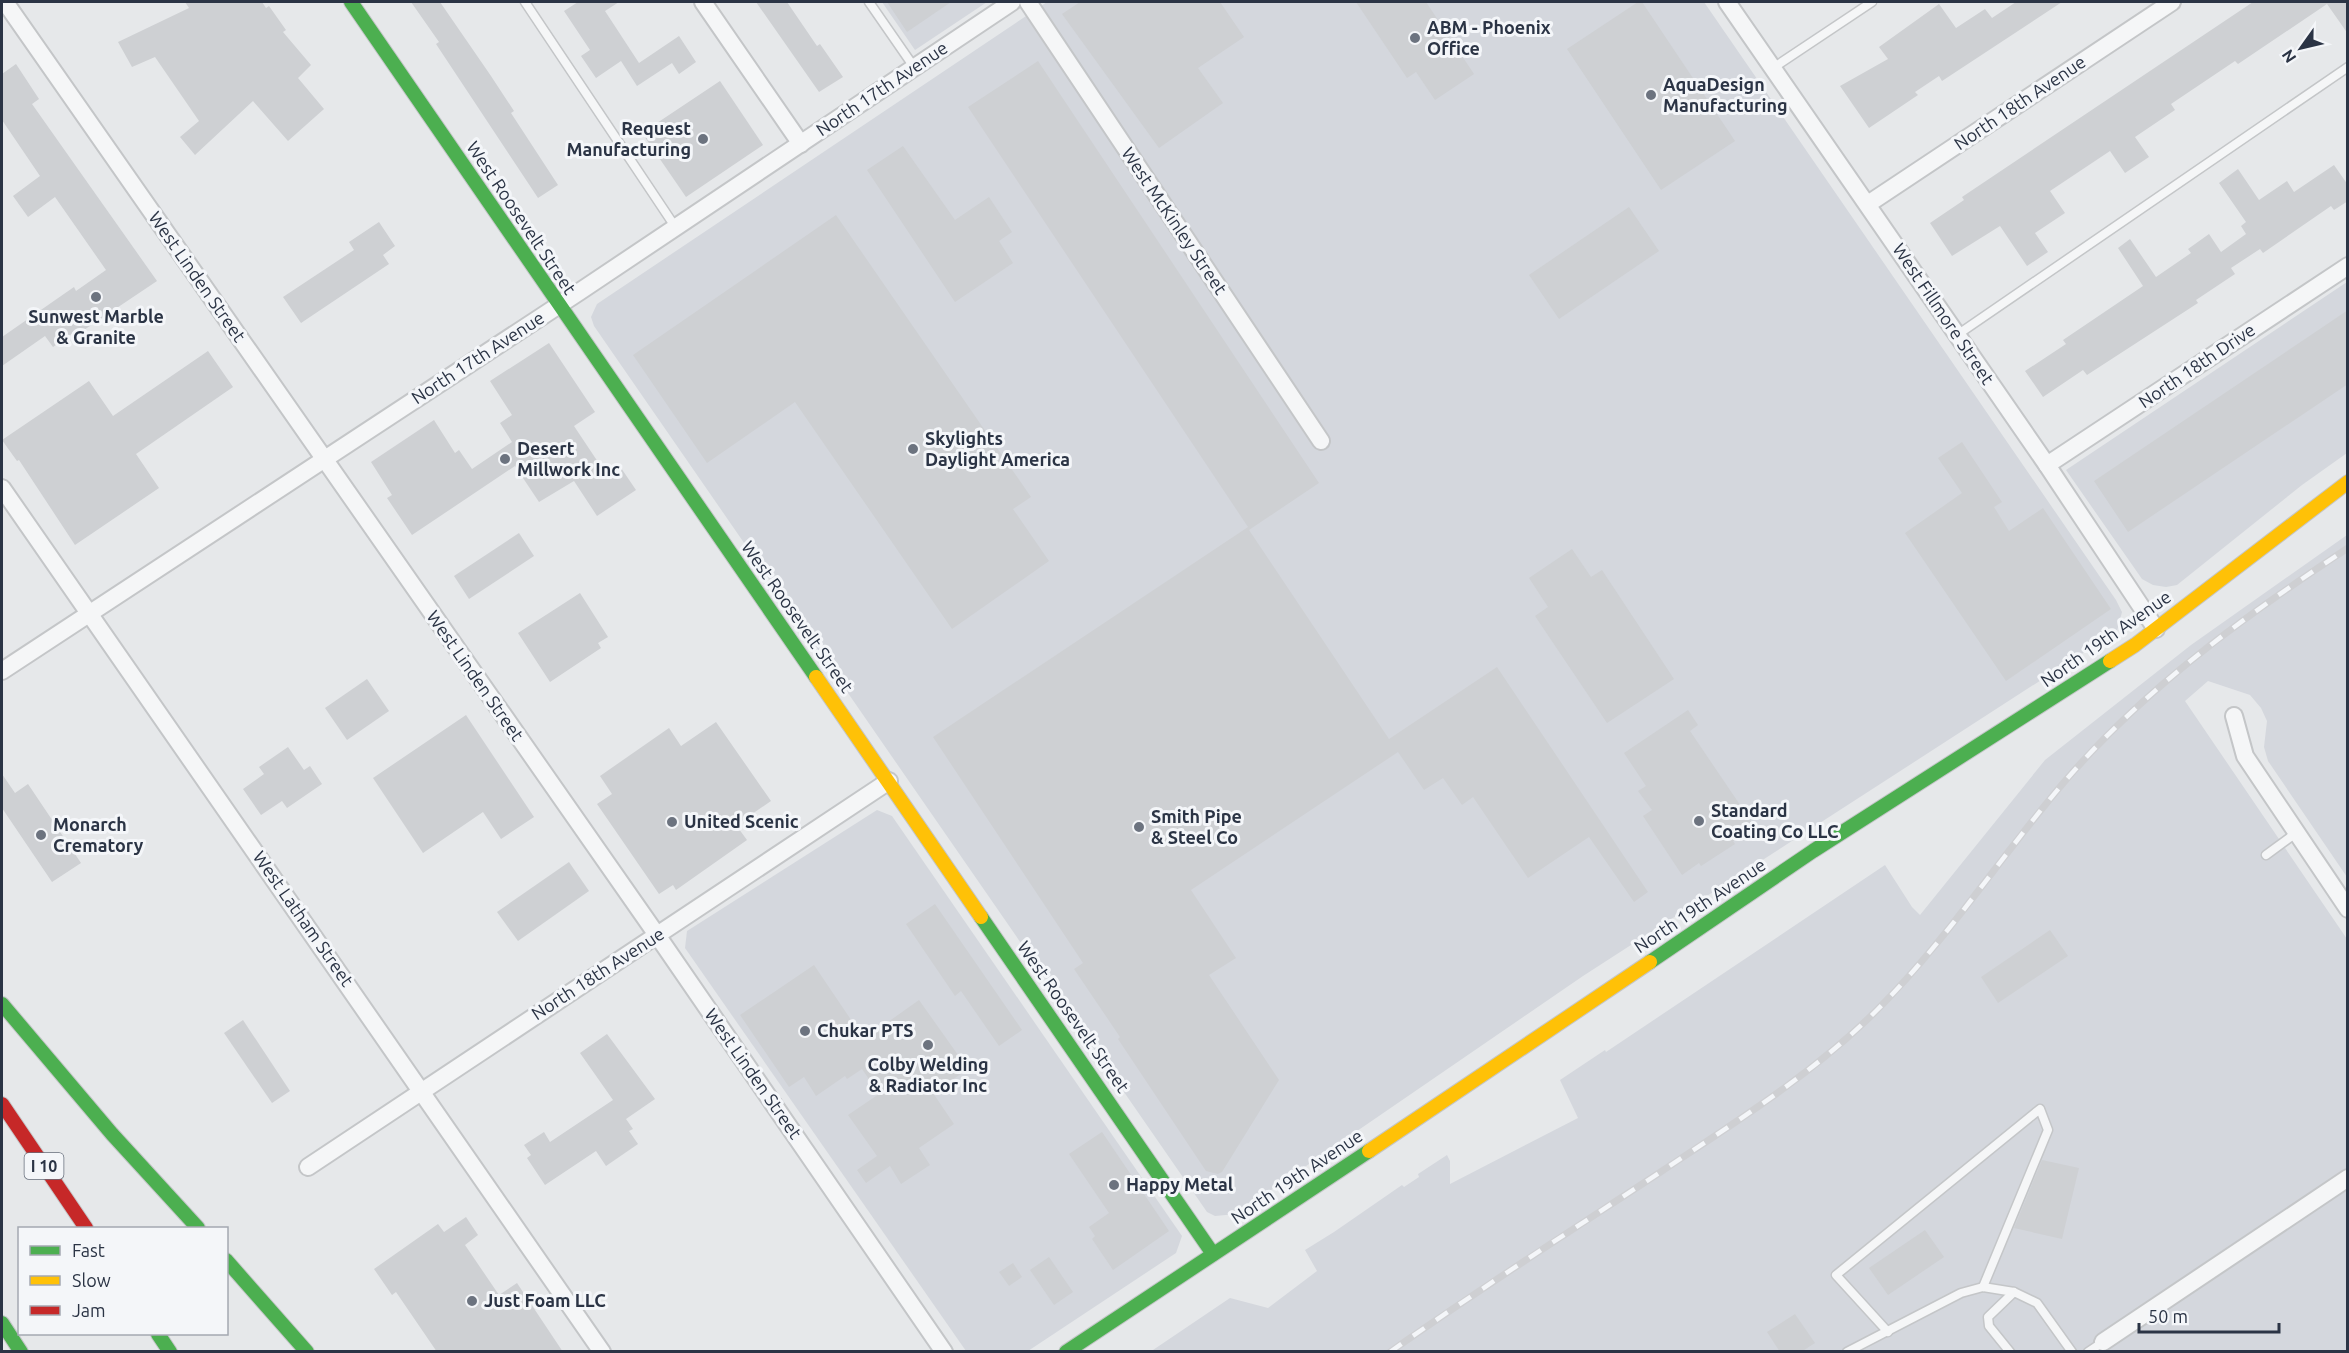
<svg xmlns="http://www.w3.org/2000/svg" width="2349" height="1353" font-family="Ubuntu,sans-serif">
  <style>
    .built { fill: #d4d7dd }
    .building { fill: #ced0d3 }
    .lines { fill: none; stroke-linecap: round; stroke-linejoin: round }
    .lane-casing { stroke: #c4c6c8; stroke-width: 11 }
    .street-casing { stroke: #c4c6c8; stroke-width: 20 }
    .fast-casing { stroke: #c4c6c8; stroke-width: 16 }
    .slow-casing { stroke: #c4c6c8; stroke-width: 16 }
    .jam-casing { stroke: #c4c6c8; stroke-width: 16 }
    .lane { stroke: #f5f6f7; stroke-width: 8 }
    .street { stroke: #f5f6f7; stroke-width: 16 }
    .fast { stroke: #4caf50; stroke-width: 14 }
    .slow { stroke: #ffc107; stroke-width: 14 }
    .jam { stroke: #c62828; stroke-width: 14 }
    .rail-casing { stroke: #cecfd2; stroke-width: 7 }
    .rail { stroke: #f4f6f9; stroke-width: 4.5; stroke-dasharray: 14; stroke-linecap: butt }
    .poi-dot { fill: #6c737f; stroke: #f4f6f9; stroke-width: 2 }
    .labels { text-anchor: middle; stroke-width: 6; stroke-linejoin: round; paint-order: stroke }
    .shield { fill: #f4f6f9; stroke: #676e7b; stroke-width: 1.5 }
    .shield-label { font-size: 16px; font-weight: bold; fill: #2b3445 }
    .poi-label { font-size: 18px; font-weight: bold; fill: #2b3445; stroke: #f4f6f9; text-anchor: start }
    .street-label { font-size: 18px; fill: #2b3445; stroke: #f4f6f9 }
  </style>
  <rect width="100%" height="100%" fill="#e6e8ea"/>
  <g class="built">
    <polygon points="882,2 987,2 915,50"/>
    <polygon points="1047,2 1704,2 2116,600 2122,612 2117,631 1583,976 1236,1214 1215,1216 1207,1212 594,326 591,317 597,304"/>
    <polygon points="2347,282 2347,453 2302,485 2177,585 2166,587 2153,585 2142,579 2066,470"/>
    <polygon points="2347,535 2347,877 2268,761 2264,747 2267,721 2261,708 2250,695 2208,681 2185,701 2347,939 2347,1351 1150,1352 1230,1298 1268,1308 1317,1271 1305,1250 1334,1232 1402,1185 1404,1187 1419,1177 1418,1174 1447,1155 1450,1161 1450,1184 1578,1118 1560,1080 1605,1050 1606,1052 1885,865 1912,907 1920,915 2045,760 2191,645"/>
    <polygon points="877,810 892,816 1182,1236 1176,1253 1028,1351 966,1351 685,948 687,931"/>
  </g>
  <g class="building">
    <polygon points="185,2 262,2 266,8 269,6 286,30 283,32 311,65 298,78 324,109 288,141 253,101 195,155 180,137 199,121 155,57 132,67 118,42 189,8"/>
    <polygon points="411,2 440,2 491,76 514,111 511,113 558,185 538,198 436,44 439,42"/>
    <polygon points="578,2 619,2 605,11 639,63 679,36 696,62 679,74 672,63 637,86 621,61 596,78 581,56 590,50 564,11"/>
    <polygon points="756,2 787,2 817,46 820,44 843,77 819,92"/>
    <polygon points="887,2 951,2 907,32"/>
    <polygon points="1080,2 1220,2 1244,37 1198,68 1223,103 1159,148 1062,14"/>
    <polygon points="1356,2 1426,2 1474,74 1435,100 1416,72 1407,78"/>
    <polygon points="1638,2 1642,2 1735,141 1661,190 1567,49"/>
    <polygon points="2016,2 2062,2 1942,81 1939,76 1915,92 1918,95 1869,128 1840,86 1888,59 1879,47 1939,4 1956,28 1985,9 1992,18"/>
    <polygon points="2253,2 2348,2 2348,34 2327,4 2238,64 2235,61 2171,104 2175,110 2135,137 2149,157 2125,173 2110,151 2050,191 2065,213 2035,233 2048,252 2027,266 2000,226 1952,256 1930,223 1964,200 1962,197"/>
    <polygon points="1038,61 1319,483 1249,530 1389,739 1497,667 1648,892 1634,902 1589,837 1528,878 1473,797 1462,805 1443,778 1424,790 1398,752 1191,890 1236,958 1209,975 1279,1080 1222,1172 1218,1174 1206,1171 1118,1039 1120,1037 1074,969 1083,963 933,737 1248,527 968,107"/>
    <polygon points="16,64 39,99 32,104 157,281 75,336 73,333 53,347 45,336 2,366 2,337 74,287 76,291 106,270 55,197 28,217 13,196 40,176 2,120 2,74"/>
    <polygon points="720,81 763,145 686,197 642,133"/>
    <polygon points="903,146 955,220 989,197 1012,232 999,241 1013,263 955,302 867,170"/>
    <polygon points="2334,165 2348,185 2348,201 2334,210 2331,206 2263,253 2260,249 2231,268 2235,274 2196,300 2198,303 2087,375 2083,370 2043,397 2025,371 2066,344 2063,340 2143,286 2118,248 2130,239 2156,277 2191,253 2188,249 2209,234 2221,252 2246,234 2241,226 2246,222 2219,183 2238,169 2259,200 2287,181 2294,192"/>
    <polygon points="1629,207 1659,251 1559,319 1529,275"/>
    <polygon points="836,215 1031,497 1013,509 1049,561 952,629 795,402 707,463 633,355"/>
    <polygon points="379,222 395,246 383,255 389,264 301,323 283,297 354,250 349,242"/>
    <polygon points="2348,310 2348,384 2128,532 2094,481"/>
    <polygon points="549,343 595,412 574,426 606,474 619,465 636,490 597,516 574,481 539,502 515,466 412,535 387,498 392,495 371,462 434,420 455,453 459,450 472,469 512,442 500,423 512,415 490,381"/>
    <polygon points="208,351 233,387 136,454 159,488 75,545 19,460 17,461 2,440 89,381 113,416"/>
    <polygon points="1962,442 2002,502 1994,507 2009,531 2043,508 2111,609 2006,681 1905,533 1962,493 1938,458"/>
    <polygon points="519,533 534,556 469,599 454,576"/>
    <polygon points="1572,549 1591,577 1602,570 1674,679 1607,723 1535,616 1548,607 1529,578"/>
    <polygon points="580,593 608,637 598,643 601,648 550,682 518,633"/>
    <polygon points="367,679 389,711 347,740 325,708"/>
    <polygon points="1688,710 1698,725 1690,731 1755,827 1733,841 1735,844 1701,866 1699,863 1682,875 1643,816 1652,810 1638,791 1646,786 1624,753"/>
    <polygon points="466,715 534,817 501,839 483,812 423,853 373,778"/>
    <polygon points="716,722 771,801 736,825 747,840 676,890 673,885 659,894 597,804 612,794 600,776 669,728 681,746"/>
    <polygon points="288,747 304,770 310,766 322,784 287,808 282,801 261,815 243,789 264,774 259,767"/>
    <polygon points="2,774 15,793 28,784 81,863 52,882 2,808"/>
    <polygon points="569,862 589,891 518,941 497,912"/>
    <polygon points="935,904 1022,1030 999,1046 961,991 955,996 906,924"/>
    <polygon points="2050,930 2068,956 1998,1003 1981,977"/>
    <polygon points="814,965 864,1039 919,1000 968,1069 933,1093 954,1124 919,1148 930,1165 901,1184 890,1166 866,1183 857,1170 877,1156 848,1115 879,1094 862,1069 847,1079 845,1076 816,1096 804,1077 789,1087 740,1015"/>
    <polygon points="243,1020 290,1091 272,1103 224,1033"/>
    <polygon points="607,1034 655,1099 626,1119 633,1129 629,1131 638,1144 606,1166 596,1151 545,1185 527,1158 531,1155 524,1145 544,1132 550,1142 613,1100 580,1053"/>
    <polygon points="1102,1132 1169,1231 1113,1270 1092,1239 1095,1236 1089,1227 1109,1213 1069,1154"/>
    <polygon points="2042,1160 2079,1168 2062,1239 2014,1228"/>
    <polygon points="466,1217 478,1235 465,1245 499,1295 517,1283 563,1352 437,1352 396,1292 392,1295 374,1269 438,1224 444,1232"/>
    <polygon points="1925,1230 1944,1257 1888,1295 1869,1268"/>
    <polygon points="1049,1257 1073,1292 1054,1305 1030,1270"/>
    <polygon points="1013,1263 1022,1277 1009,1286 999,1272"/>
    <polygon points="1795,1314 1815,1343 1801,1352 1780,1352 1767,1332"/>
  </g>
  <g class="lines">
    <g class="lane-casing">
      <g id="lane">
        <polyline points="525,2 676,228"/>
        <polyline points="869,2 914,67"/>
        <polyline points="1773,68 1872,2"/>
        <polyline points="1957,335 2348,67"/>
        <polyline points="2266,855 2296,833"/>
        <polyline points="1888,1332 1836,1275 2040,1109 2048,1130 1983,1287"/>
        <polyline points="1847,1352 1961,1293 1983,1287 2014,1292 2037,1303 2072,1352"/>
        <polyline points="2010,1352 1989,1326 1988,1317 2014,1292"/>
        <polyline points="2088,1352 2103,1342"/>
      </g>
    </g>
    <g class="street-casing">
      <g id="street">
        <polyline points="5,2 657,935 944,1352"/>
        <polyline points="703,2 801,144"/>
        <polyline points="1028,2 1321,441"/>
        <polyline points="1727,2 2047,465 2156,629"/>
        <polyline points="1868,204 2172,2"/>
        <polyline points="2047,465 2348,266"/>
        <polyline points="2,488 602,1352"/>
        <polyline points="2,671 579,292 1012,2"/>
        <polyline points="2234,716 2245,756 2348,909"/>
        <polyline points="308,1167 889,781"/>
        <polyline points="2103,1342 2348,1178"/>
      </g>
    </g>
    <g class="fast-casing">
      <g id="fast">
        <polyline points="351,2 816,677"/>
        <polyline points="981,917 1213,1254"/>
        <polyline points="1650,962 1813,851 2110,661"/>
        <polyline points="2,1004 112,1134 198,1228"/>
        <polyline points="226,1260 307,1352"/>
        <polyline points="2,1323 21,1352"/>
        <polyline points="158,1334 170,1352"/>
        <polyline points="1066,1352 1369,1151"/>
      </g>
    </g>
    <g class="slow-casing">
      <g id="slow">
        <polyline points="2110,661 2135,645 2348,482"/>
        <polyline points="816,677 981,917"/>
        <polyline points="1369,1151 1650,962"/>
      </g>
    </g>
    <g class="jam-casing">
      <polyline id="jam" points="2,1104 86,1228"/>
    </g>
    <use href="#lane" class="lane"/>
    <use href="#street" class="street"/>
    <use href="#fast" class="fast"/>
    <use href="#slow" class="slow"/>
    <use href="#jam" class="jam"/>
    <g class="rail-casing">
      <path id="rail" d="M1390,1352C1478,1290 1569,1232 1659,1173C1734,1123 1813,1074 1877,1010C1947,940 2001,856 2065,781C2146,687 2245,616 2348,548"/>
    </g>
    <use href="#rail" class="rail"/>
  </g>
  <g class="poi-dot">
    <circle cx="1415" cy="38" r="6"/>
    <circle cx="1651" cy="95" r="6"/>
    <circle cx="703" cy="139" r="6"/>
    <circle cx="96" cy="297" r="6"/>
    <circle cx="913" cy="449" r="6"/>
    <circle cx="505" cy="459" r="6"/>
    <circle cx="1699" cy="821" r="6"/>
    <circle cx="672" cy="822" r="6"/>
    <circle cx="1139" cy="827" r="6"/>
    <circle cx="41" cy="835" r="6"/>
    <circle cx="805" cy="1031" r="6"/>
    <circle cx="928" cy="1045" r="6"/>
    <circle cx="1114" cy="1185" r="6"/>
    <circle cx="472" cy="1301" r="6"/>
  </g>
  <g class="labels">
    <rect class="shield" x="24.5" y="1153" width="39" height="26" rx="4.5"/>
    <g class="shield-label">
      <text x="44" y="1172">I 10</text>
    </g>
    <g class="poi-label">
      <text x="1427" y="34">ABM - Phoenix<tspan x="1427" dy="21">Office</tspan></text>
      <text x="1663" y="91">AquaDesign<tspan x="1663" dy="21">Manufacturing</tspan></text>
      <text x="691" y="135" text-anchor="end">Request<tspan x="691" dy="21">Manufacturing</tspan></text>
      <text x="96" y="323" text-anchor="middle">Sunwest Marble<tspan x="96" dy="21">&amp; Granite</tspan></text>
      <text x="925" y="445">Skylights<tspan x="925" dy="21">Daylight America</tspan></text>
      <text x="517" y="455">Desert<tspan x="517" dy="21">Millwork Inc</tspan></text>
      <text x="1711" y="817">Standard<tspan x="1711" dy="21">Coating Co LLC</tspan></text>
      <text x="1151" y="823">Smith Pipe<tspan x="1151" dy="21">&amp; Steel Co</tspan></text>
      <text x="684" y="828">United Scenic</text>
      <text x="53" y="831">Monarch<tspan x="53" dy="21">Crematory</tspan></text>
      <text x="817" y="1037">Chukar PTS</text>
      <text x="928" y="1071" text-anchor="middle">Colby Welding<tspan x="928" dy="21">&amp; Radiator Inc</tspan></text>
      <text x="1126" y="1191">Happy Metal</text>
      <text x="484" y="1307">Just Foam LLC</text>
    </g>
    <g class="street-label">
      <text transform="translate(882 89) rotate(-34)" y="6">North 17th Avenue</text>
      <text transform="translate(2020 103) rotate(-34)" y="6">North 18th Avenue</text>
      <text transform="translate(521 218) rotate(56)" y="6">West Roosevelt Street</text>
      <text transform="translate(1174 221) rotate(56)" y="6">West McKinley Street</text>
      <text transform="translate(197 277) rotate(55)" y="6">West Linden Street</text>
      <text transform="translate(1943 314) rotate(56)" y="6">West Fillmore Street</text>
      <text transform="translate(478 358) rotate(-33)" y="6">North 17th Avenue</text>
      <text transform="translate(2197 366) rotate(-34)" y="6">North 18th Drive</text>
      <text transform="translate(797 617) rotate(55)" y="6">West Roosevelt Street</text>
      <text transform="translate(2106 639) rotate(-35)" y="6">North 19th Avenue</text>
      <text transform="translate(475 676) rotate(55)" y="6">West Linden Street</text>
      <text transform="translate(1700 906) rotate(-34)" y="6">North 19th Avenue</text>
      <text transform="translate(303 919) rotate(55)" y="6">West Latham Street</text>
      <text transform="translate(598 974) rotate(-33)" y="6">North 18th Avenue</text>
      <text transform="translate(1073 1017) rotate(55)" y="6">West Roosevelt Street</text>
      <text transform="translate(753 1074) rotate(55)" y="6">West Linden Street</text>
      <text transform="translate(1297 1177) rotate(-34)" y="6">North 19th Avenue</text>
    </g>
  </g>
  <rect width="2349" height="1353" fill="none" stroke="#2b3445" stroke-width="6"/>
  <rect x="18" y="1227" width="210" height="108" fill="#f4f6f9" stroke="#a4a8b1" stroke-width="1.5"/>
  <rect x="30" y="1246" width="30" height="9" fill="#4caf50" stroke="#a4a8b1" stroke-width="1.5"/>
  <text x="72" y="1257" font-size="18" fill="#2b3445">Fast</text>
  <rect x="30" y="1276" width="30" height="9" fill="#ffc107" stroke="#a4a8b1" stroke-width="1.5"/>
  <text x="72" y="1287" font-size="18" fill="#2b3445">Slow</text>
  <rect x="30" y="1306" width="30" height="9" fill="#c62828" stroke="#a4a8b1" stroke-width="1.5"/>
  <text x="72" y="1317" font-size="18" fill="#2b3445">Jam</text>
  <g transform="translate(2301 48) rotate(236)" stroke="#f4f6f9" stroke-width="4.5" paint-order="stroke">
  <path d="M0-4.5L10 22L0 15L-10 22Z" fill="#2b3445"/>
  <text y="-9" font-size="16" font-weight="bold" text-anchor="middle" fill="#2b3445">N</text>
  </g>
  <path d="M2139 1323v9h140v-9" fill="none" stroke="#2b3445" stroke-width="3"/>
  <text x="2148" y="1323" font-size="18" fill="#2b3445" stroke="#f4f6f9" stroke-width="4.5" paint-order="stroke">50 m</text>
</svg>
